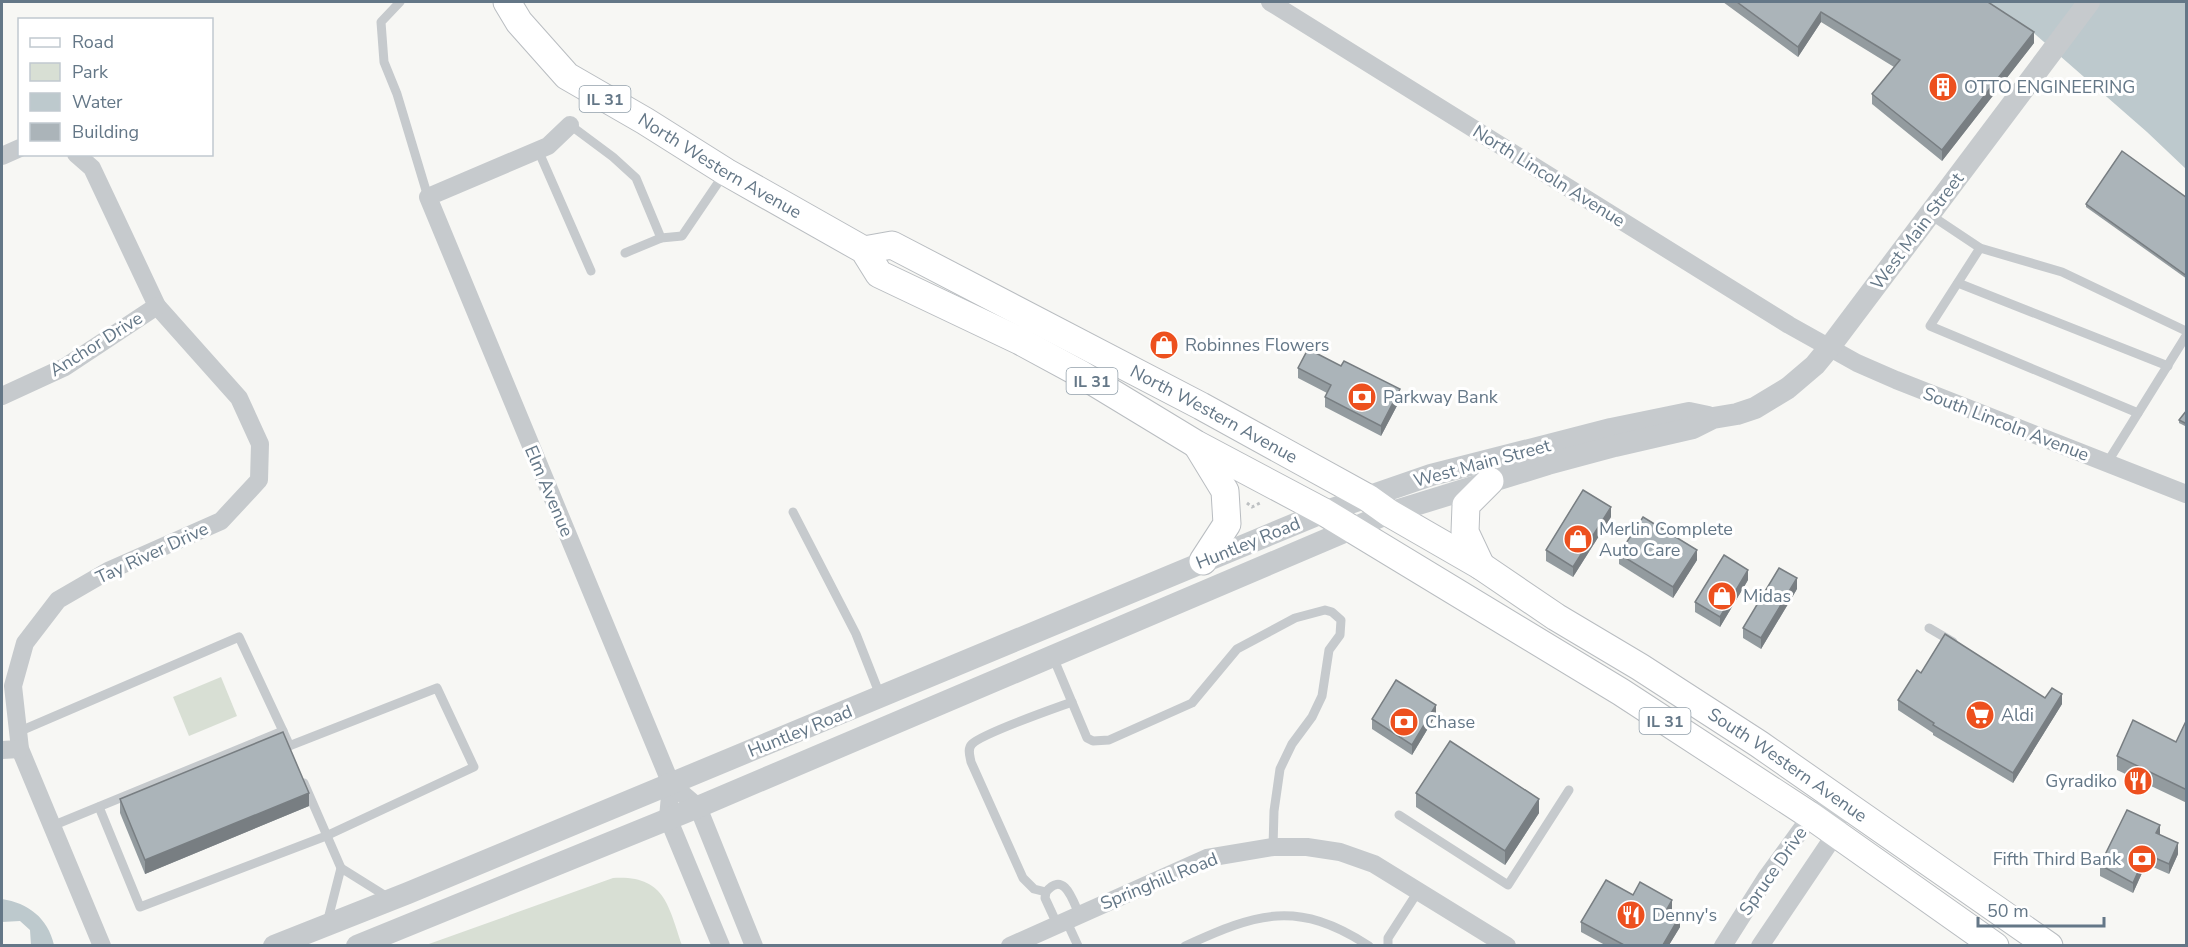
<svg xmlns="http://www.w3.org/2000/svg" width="2188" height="947" font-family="'Nunito Sans',sans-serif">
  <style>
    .green { fill: #d8dfd4 }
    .water { fill: #bdc9cd }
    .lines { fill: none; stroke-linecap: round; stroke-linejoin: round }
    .primary-casing { stroke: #b9bdc1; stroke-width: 29 }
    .path { stroke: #bdc0c2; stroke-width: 3; stroke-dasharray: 3 3; stroke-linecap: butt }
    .service { stroke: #c6cacd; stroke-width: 9 }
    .minor { stroke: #c6cacd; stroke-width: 18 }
    .tertiary { stroke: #c6cacd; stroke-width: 22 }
    .primary { stroke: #fff; stroke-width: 27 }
    .wall { fill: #939b9f }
    .shaded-wall { fill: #787e82 }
    .building { fill: #abb4b9; stroke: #787e82; stroke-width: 1.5 }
    .labels { text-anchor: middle; stroke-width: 6; stroke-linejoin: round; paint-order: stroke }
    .shield { fill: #fff; stroke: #92a0ab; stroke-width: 1.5 }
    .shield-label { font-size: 16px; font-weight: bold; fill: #647787 }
    .poi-label { font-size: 18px; fill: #647787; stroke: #fff; text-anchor: start }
    .street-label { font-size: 18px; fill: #647787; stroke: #fff }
  </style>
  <rect width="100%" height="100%" fill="#f7f7f4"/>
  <g class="green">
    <polygon points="221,677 237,716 189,736 173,697"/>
    <path d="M613,878C665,875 668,905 682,945H426Z"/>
  </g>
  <g class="water">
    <polygon points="1986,2 2186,2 2186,169 2147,132 2027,27"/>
    <path d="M2,899C28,903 48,918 54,945H31L30,930L20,921L2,922Z"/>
  </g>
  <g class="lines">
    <g class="primary-casing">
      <g id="primary">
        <path id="s1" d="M507,2L519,22L567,76L645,121L726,172L864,250L879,274L1020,341L1079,373L1196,444L1324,512L1621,692L1811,816L1995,946"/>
        <path id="s2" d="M864,250L892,245L1201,406L1368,498L1389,513L1481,566L1556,617L1640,667L1759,744L2049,946"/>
        <polyline points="1197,445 1225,491 1227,524 1203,561"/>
        <polyline points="1481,566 1465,532 1466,505 1490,481"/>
      </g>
    </g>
    <polyline class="path" points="1247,503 1252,507 1262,502"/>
    <g class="service">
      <polyline points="400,2 381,22 384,62 397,94 428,197"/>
      <polyline points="570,125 613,157 636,178 661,238"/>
      <polyline points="538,150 591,271"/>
      <polyline points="1929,214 1980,248 2062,272 2186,331"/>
      <polyline points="1980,248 1930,326 2138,413"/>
      <polyline points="625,253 661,238 682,236 724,174"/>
      <polyline points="1958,283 2168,366"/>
      <polyline points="2107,463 2186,336"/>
      <polyline points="793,512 856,634 880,695"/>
      <polyline points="1929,628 1953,642"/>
      <polyline points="1053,657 1087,738 1093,741 1109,740 1192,703 1237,649 1295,618 1325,610 1332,612 1341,620 1340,635 1329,650 1322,696 1312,717 1292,744 1280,769 1274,811 1273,847"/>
      <polyline points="18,732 239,637 283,731"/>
      <polyline points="304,783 341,868"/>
      <polyline points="99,807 140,907 326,836 474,767 437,688 289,746"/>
      <polyline points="1399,815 1508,885 1569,790"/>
      <polyline points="52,826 283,731 288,742"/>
      <path d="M1046,892L1034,889L1023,878L971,762C970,756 967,749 972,744C983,733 1053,709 1072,702"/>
      <polyline points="1066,920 1078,946"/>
      <polyline points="327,923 341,868 389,898"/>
      <path d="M1057,924L1045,898L1046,892C1064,870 1073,901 1079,914"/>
      <path d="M1185,946C1257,913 1297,899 1369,946"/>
      <polyline points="1388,946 1388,938 1419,890"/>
    </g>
    <g class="minor">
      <polyline points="1270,2 1789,325 1857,363 1896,380 2186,494"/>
      <polyline points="570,125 548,146 428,197 671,784 668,818 721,946"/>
      <polyline points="76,154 92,168 157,306 239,398 260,444 259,480 221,521 108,571 58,600 25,643 13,686 20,749 102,946"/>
      <polyline points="2,156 20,148"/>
      <polyline points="2,396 65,367 157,306"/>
      <polyline points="2,750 20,749"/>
      <polyline points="671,784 698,807 754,946"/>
      <polyline points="1010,946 1207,858 1273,847 1307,847 1340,852 1374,864 1507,946"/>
      <polyline points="1723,946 1766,878 1811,816 1840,799"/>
      <polyline points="1760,946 1836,833 1840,799"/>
    </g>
    <g class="tertiary">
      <polyline points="274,946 408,893 1324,512 1431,475 1611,429 1689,413 1708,417"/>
      <polyline points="357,946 698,807 1389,513 1548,464 1615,446 1693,428 1713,418 1737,414 1755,408 1788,388 1815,365 1829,348 2089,2"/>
    </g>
    <use href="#primary" class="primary"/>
  </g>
  <g class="wall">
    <polygon points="1723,2 1938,2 2034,43 1942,161 1872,104 1872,94 1894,67 1821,22 1798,57"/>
    <polygon points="2187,198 2187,279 2086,207 2086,204"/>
    <polygon points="1298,368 1400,400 1381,436 1325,407 1325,397 1327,393 1298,378"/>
    <polygon points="2187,410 2187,427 2179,423 2179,420"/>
    <polygon points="1611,517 1573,577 1546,561 1546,550"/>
    <polygon points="1619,554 1697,560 1673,598 1619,564"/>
    <polygon points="1748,580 1720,627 1695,612 1695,602"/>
    <polygon points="1797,589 1761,649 1743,638 1743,628"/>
    <polygon points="1921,673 2045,698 2062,704 2013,783 1933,735 1933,733 1898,710 1898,700"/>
    <polygon points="1436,715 1412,755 1372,729 1372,719"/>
    <polygon points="2187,719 2187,803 2117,770 2117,756 2176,742"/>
    <polygon points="1416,793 1539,813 1505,865 1416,807"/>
    <polygon points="120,799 309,806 145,874 120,813"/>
    <polygon points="2160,835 2178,854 2169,874 2146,864 2133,893 2100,876 2100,865"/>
    <polygon points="1633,895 1672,911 1672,912 1680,927 1669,945 1605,945 1581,932 1581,922"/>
  </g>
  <g class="shaded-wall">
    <polygon points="1821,12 1821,22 1798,57 1798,47"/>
    <polygon points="2034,32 2034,43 1942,161 1942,150"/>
    <polygon points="1400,389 1400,400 1381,436 1381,426"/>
    <polygon points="1611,507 1611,517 1573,577 1573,567"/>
    <polygon points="1697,550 1697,560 1673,598 1673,587"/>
    <polygon points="1748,570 1748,580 1720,627 1720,617"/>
    <polygon points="1797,578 1797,589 1761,649 1761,638"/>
    <polygon points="2062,694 2062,704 2013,783 2013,773"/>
    <polygon points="1436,705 1436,715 1412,755 1412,745"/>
    <polygon points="309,793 309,806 145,874 145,860"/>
    <polygon points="1539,799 1539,813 1505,865 1505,851"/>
    <polygon points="2160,825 2160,835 2156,833"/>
    <polygon points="2178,843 2178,854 2169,874 2169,864"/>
    <polygon points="2146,854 2146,864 2133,893 2133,883"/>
    <polygon points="1672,900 1672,911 1667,920 1667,909"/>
    <polygon points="1680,916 1680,927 1669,945 1663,945"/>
  </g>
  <g class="building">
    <polygon points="1737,2 1988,2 2034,32 1942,150 1872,94 1900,60 1821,12 1798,47"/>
    <polygon points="2122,151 2187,198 2187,276 2086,204"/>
    <polygon points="1308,349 1341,366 1344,361 1400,389 1381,426 1325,397 1331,385 1298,368"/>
    <polygon points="2187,410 2187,424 2179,420"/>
    <polygon points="1583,490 1611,507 1573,567 1546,550"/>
    <polygon points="1643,517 1697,550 1673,587 1619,554"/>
    <polygon points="1724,555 1748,570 1720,617 1695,602"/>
    <polygon points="1779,568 1797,578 1761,638 1743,628"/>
    <polygon points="1945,634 2045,698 2052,688 2062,694 2013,773 1933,725 1934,723 1898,700 1917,670 1921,673"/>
    <polygon points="1396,680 1436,705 1412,745 1372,719"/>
    <polygon points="2187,719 2187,790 2117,756 2133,720 2176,742"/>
    <polygon points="283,732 309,793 145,860 120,799"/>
    <polygon points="1450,741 1539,799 1505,851 1416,793"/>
    <polygon points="2127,810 2160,825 2156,833 2178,843 2169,864 2146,854 2133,883 2100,865"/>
    <polygon points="1606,880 1633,895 1640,882 1672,900 1667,909 1680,916 1663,945 1624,945 1581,922"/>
  </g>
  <defs>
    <g id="building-disc" transform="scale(1.5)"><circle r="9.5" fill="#ed501e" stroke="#fff"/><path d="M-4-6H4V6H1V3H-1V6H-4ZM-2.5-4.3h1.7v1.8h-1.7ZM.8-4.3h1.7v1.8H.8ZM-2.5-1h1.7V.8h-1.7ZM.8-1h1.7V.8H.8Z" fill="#fff"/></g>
    <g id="shop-disc" transform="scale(1.5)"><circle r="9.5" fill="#ed501e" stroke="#fff"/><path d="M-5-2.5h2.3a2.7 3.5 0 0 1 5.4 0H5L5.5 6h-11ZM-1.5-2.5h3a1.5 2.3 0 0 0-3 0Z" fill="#fff"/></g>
    <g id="bank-disc" transform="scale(1.5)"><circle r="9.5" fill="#ed501e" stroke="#fff"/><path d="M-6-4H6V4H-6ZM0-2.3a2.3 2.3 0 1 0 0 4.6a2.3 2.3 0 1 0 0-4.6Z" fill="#fff"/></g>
    <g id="supermarket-disc" transform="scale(1.5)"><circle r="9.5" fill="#ed501e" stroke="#fff"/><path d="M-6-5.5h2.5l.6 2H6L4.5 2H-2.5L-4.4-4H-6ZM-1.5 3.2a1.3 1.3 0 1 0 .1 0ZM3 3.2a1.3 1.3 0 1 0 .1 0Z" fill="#fff"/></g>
    <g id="restaurant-disc" transform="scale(1.5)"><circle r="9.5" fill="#ed501e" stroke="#fff"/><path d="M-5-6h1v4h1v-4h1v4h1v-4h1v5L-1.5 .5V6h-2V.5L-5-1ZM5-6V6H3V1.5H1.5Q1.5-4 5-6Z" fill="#fff"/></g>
  </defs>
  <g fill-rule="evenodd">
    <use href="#building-disc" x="1943" y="87"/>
    <use href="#shop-disc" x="1164" y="345"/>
    <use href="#bank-disc" x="1362" y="397"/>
    <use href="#shop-disc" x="1578" y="539"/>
    <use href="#shop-disc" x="1722" y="596"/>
    <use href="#supermarket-disc" x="1980" y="715"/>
    <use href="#bank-disc" x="1404" y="722"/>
    <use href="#restaurant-disc" x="2138" y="781"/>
    <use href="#bank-disc" x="2142" y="859"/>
    <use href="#restaurant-disc" x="1631" y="915"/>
  </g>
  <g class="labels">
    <g class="shield">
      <rect x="579.5" y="86" width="51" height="26" rx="4.5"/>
      <rect x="1066.5" y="368" width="51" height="26" rx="4.5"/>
      <rect x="1639.5" y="708" width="51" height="26" rx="4.5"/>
    </g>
    <g class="shield-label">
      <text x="605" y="105">IL 31</text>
      <text x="1092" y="387">IL 31</text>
      <text x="1665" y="727">IL 31</text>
    </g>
    <g class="poi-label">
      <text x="1964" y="93">OTTO ENGINEERING</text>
      <text x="1185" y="351">Robinnes Flowers</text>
      <text x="1383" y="403">Parkway Bank</text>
      <text x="1599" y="535">Merlin Complete<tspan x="1599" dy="21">Auto Care</tspan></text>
      <text x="1743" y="602">Midas</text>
      <text x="2001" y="721">Aldi</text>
      <text x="1425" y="728">Chase</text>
      <text x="2117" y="787" text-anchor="end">Gyradiko</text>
      <text x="2121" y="865" text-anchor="end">Fifth Third Bank</text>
      <text x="1652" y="921">Denny's</text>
    </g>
    <g class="street-label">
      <text dy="6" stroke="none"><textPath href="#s1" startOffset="273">North Western Avenue</textPath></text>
      <text transform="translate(1549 176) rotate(32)" y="6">North Lincoln Avenue</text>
      <text transform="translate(1917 231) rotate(-53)" y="6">West Main Street</text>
      <text transform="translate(96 344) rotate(-32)" y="6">Anchor Drive</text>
      <text dy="6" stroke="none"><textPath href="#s2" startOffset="392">North Western Avenue</textPath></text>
      <text transform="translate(2006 424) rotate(21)" y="6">South Lincoln Avenue</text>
      <text transform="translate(1482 463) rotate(-15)" y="6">West Main Street</text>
      <text transform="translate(549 491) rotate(67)" y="6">Elm Avenue</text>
      <text transform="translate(1248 543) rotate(-22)" y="6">Huntley Road</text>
      <text transform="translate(152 553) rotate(-25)" y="6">Tay River Drive</text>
      <text transform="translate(800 731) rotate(-22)" y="6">Huntley Road</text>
      <text dy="6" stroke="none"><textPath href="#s2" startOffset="1065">South Western Avenue</textPath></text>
      <text transform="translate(1773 871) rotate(-55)" y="6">Spruce Drive</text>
      <text transform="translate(1159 881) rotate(-22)" y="6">Springhill Road</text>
    </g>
  </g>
  <rect width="2188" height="947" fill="none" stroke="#647787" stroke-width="6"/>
  <rect x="18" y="18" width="195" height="138" fill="#ffffff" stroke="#c1c9cf" stroke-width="1.5"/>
  <rect x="30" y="38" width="30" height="9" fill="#ffffff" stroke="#c1c9cf" stroke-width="1.5"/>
  <text x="72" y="48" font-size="18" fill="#647787">Road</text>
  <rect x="30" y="63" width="30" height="18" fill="#d8dfd4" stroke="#c1c9cf" stroke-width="1.5"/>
  <text x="72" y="78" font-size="18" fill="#647787">Park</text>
  <rect x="30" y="93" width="30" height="18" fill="#bdc9cd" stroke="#c1c9cf" stroke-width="1.5"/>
  <text x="72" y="108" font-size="18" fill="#647787">Water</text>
  <rect x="30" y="123" width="30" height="18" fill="#abb4b9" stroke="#c1c9cf" stroke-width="1.5"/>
  <text x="72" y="138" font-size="18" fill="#647787">Building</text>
  <path d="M1978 917v9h126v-9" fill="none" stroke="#647787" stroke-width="3"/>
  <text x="1987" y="917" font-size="18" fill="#647787" stroke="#ffffff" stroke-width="4.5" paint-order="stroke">50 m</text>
</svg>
